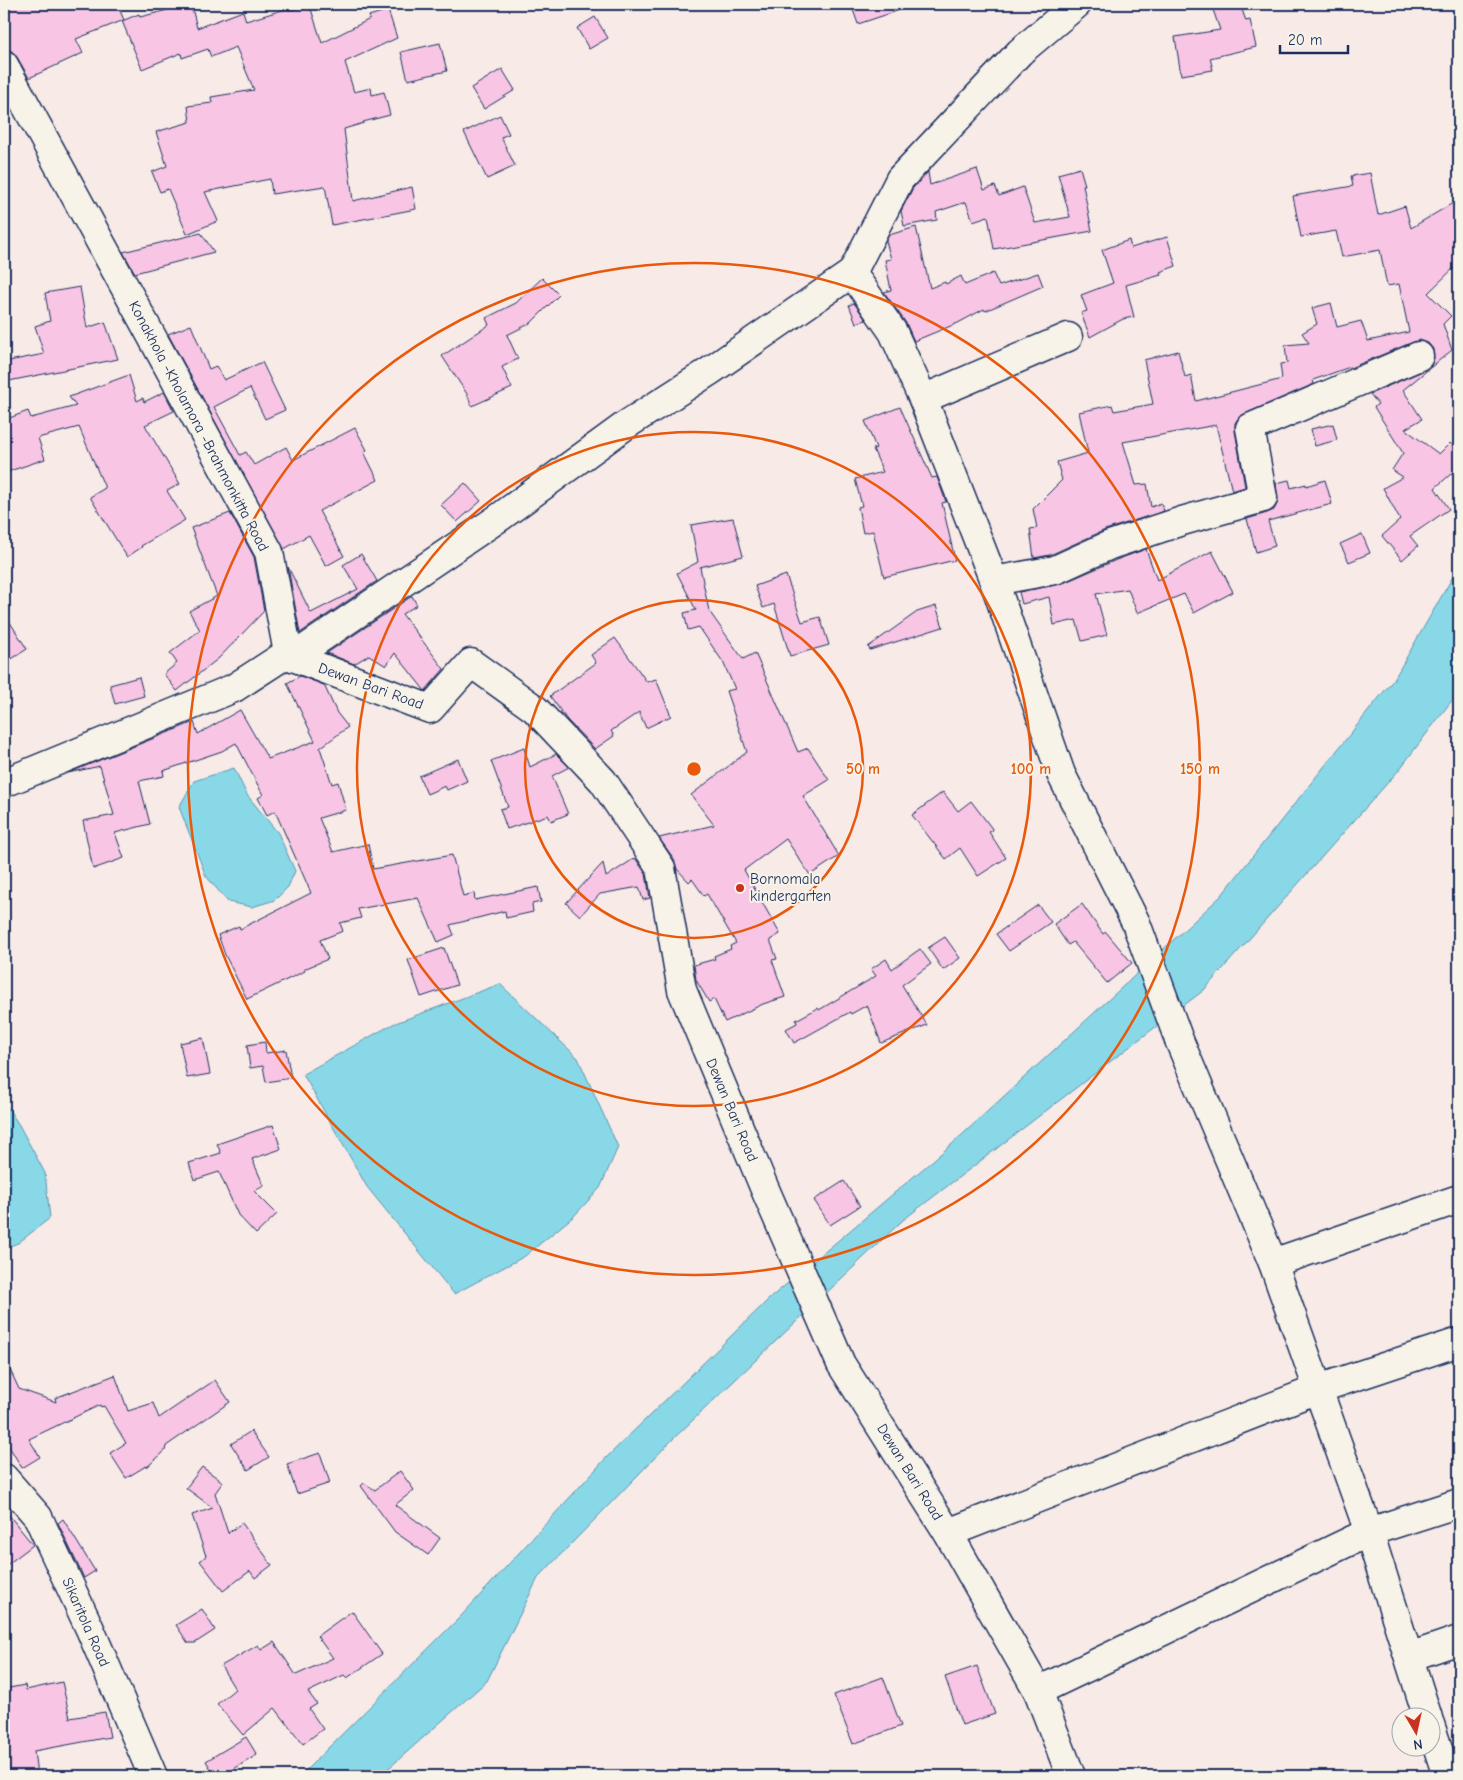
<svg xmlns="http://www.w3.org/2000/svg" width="1463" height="1780" font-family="'Comic Neue',sans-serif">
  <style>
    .water { fill: #89d8e7; stroke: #5d94b0 }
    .building { fill: #f8c5e4; stroke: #1b2f5e }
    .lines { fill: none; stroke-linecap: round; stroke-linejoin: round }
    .minor-casing { stroke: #1b2f5e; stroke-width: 31 }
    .major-casing { stroke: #1b2f5e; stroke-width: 31 }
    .minor { stroke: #f7f3e8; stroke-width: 28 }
    .major { stroke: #f7f3e8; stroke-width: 28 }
    .ring { fill: none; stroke: #e8590c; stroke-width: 2.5 }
    .poi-dot { fill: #c8321e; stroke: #f7f3e8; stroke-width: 2 }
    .labels { text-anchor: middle; stroke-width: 4; stroke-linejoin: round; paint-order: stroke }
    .street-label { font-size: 15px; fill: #1b2f5e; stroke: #f7f3e8 }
    .poi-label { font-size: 15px; fill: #1b2f5e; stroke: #f7f3e8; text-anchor: start }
    .centre { fill: #e8590c; stroke: #f7f3e8; stroke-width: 2.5 }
    .ring-label { font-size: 15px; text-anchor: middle; font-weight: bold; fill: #e8590c; stroke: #f7f3e8; stroke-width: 4; stroke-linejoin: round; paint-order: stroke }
  </style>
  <rect width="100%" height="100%" fill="#f7eae7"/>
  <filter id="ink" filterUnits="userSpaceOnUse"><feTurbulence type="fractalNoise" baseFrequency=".02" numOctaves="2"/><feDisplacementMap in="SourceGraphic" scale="10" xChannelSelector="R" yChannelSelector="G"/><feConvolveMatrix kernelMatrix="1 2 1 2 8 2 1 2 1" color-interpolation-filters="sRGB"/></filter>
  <g filter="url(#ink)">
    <g class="water">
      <polygon points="1459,566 1459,691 1399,770 1204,990 903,1220 672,1440 538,1578 487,1681 380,1776 300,1776 462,1615 607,1457 769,1299 951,1145 1221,896 1394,679"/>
      <polygon points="234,768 247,795 278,833 295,871 288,887 275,900 252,907 228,902 206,876 179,807 194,781"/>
      <polygon points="500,984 578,1058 618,1147 600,1188 574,1216 525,1256 454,1294 367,1187 303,1074 393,1024"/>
      <polygon points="4,1102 19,1125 45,1173 50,1218 18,1243 4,1248"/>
    </g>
    <g class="building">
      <polygon points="4,4 117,4 124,20 76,39 83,53 29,78 17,57 12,51 4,49"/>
      <polygon points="191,4 197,28 243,11 246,21 289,8 289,10 310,6 322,43 370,19 369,16 388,10 397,38 345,62 354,92 371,88 372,95 384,92 390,115 363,122 364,123 344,129 353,201 412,187 416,209 332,225 325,186 272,194 270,179 205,192 218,221 187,234 168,189 160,192 152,172 167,166 156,132 190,122 188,106 212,103 211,97 254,90 236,47 211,57 208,49 182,58 181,53 142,69 122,21 139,14 140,17"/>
      <polygon points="851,4 909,4 909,7 858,24"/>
      <polygon points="1211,4 1240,4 1246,21 1250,20 1256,47 1210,58 1213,70 1181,75 1175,37 1220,30"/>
      <polygon points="595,17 608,38 589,49 577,28"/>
      <polygon points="440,43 447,71 408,80 401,52"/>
      <polygon points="502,69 515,90 484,109 471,88"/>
      <polygon points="500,115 509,134 501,137 515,166 487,179 464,132"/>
      <polygon points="1080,168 1085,185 1083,185 1092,231 994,249 988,216 973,221 966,202 936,212 937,220 904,226 901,211 913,188 928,172 930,185 977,169 984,190 995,186 999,196 1023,187 1035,223 1070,217 1058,174"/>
      <polygon points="1370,173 1378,215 1405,206 1411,228 1453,203 1459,215 1459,263 1428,293 1451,316 1443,324 1452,350 1403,390 1422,419 1405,429 1439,454 1450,443 1459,452 1459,467 1435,488 1449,509 1410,536 1418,546 1402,560 1382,536 1400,520 1383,488 1403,477 1392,470 1403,453 1374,407 1378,404 1370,394 1425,370 1431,366 1434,358 1433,349 1428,343 1420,340 1413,342 1350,368 1350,367 1313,380 1314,384 1244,414 1239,417 1235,423 1235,431 1245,487 1232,491 1216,425 1123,442 1136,485 1147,484 1151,507 1161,503 1164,511 1105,530 1050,555 1034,558 1030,529 1037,528 1033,509 1062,480 1057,462 1088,453 1079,412 1112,405 1114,411 1153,404 1144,360 1178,351 1185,377 1191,375 1196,401 1282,379 1280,364 1287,363 1285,345 1309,343 1302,333 1317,324 1312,308 1331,303 1337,327 1361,321 1368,341 1409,332 1399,284 1387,286 1380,250 1342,257 1336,231 1301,237 1293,196 1353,186 1351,176"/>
      <polygon points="916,227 930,288 945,282 946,284 961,276 965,285 993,273 999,286 1038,273 1043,286 985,311 984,309 958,323 914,341 906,323 884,292 891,290 885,260 891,259 886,241 889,235"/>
      <polygon points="201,233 214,252 135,273 123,252"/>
      <polygon points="1167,237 1176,266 1160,272 1161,275 1126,285 1134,317 1123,319 1090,337 1081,313 1087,311 1081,295 1113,283 1102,250 1129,240 1131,248"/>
      <polygon points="542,278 559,295 531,323 507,335 518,359 502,367 512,388 472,406 467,394 442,356 489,325 486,318 516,303"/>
      <polygon points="80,287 87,328 105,322 118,359 4,382 4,362 44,354 35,326 50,321 45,293"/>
      <polygon points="854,303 866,320 856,323 849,305"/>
      <polygon points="191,325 209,369 216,366 224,380 262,362 285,410 265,419 250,388 214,407 240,455 246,452 254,465 286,447 293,460 355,428 367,450 364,452 378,480 319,511 344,556 326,566 309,535 284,549 168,334"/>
      <polygon points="129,375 137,401 143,398 144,402 164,392 174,411 145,425 180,484 167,491 185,520 141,546 142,547 127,557 90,497 105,488 79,427 38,438 45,459 4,473 4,420 28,411 31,418 76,406 69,397"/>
      <polygon points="900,407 932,478 937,477 946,502 942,503 955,560 884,577 873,531 863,533 858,507 862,506 855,479 883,472 873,449 876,448 865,421"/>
      <polygon points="1333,424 1337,440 1315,446 1311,429"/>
      <polygon points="1289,480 1291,488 1306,484 1306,486 1325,480 1332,504 1268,521 1275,546 1256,552 1247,519 1267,513 1274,510 1278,502 1276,483"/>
      <polygon points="465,483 481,501 457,522 441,505"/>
      <polygon points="230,513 254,557 264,611 219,658 177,691 164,674 177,663 170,653 200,630 189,611 217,596 191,528"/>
      <polygon points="733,518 743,556 700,567 709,611 743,659 755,653 798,752 808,748 829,780 803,796 839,856 810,875 786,839 744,870 780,934 770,940 777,959 772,960 785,997 763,1004 725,1022 714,999 709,1002 696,980 694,965 715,959 714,956 731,949 730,946 736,943 707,894 704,896 692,879 689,882 677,869 674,859 659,838 714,825 691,795 747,752 726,691 735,689 723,662 699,627 688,630 684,613 696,610 677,573 698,562 691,525"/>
      <polygon points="1362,534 1370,553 1349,562 1340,544"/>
      <polygon points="1146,549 1157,580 1212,551 1233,592 1194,613 1184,594 1137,613 1128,589 1096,594 1107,635 1082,641 1076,620 1054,625 1049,597 1022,604 1019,592 1061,584 1116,560"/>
      <polygon points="361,554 377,581 300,633 288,567 311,613 358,589 343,565"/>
      <polygon points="786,575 802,622 820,617 829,645 790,656 774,604 763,608 755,586"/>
      <polygon points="412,596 417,605 402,614 444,669 425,691 395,653 386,666 369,655 354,664 327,653"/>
      <polygon points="936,606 943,627 870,650 868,647 917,612"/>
      <polygon points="4,613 27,649 4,664"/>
      <polygon points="615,638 647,682 656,679 671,716 646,728 639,712 611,731 614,736 595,749 567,720 550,696 596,663 591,655"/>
      <polygon points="300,676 324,685 337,713 348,727 320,748 332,784 338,782 346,810 319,818 333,852 368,844 373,869 452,855 463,896 474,893 475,900 538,887 541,902 532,904 533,912 506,918 505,911 450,925 454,935 438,942 418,898 358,909 361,918 340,923 343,931 320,940 328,959 304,969 305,971 247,999 225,955 218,935 239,926 240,929 311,893 275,811 267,815 258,798 263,795 236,743 222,751 163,771 164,776 139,781 150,824 115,833 124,858 93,869 83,821 114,815 100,766 68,773 194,722 198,734 240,710 268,759 315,741 287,683"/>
      <polygon points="139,677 144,696 115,704 110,685"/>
      <polygon points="524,748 530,767 556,754 569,767 552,776 568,814 551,821 548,815 507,829 500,809 508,807 491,761"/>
      <polygon points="458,759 467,781 447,790 445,786 427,794 419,776"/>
      <polygon points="943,792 958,811 971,801 993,830 989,832 1006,858 978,876 960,848 946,859 912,815"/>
      <polygon points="635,858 646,874 650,898 643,900 639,887 600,894 580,916 566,903 603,863 606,877"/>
      <polygon points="1082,904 1103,934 1106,932 1132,963 1107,983 1073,942 1068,945 1054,924"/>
      <polygon points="1038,905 1051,922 1009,951 996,934"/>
      <polygon points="945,937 960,958 943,970 928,948"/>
      <polygon points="444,948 457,985 421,997 408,960"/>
      <polygon points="920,949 931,964 902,985 927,1025 881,1043 867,1005 851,1014 850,1012 794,1043 786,1029 797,1023 796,1020 818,1008 819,1010 876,976 871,969 886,959 892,969"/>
      <polygon points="203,1038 210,1074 187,1078 180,1043"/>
      <polygon points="265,1042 266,1053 286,1050 291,1078 266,1082 263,1066 250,1068 247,1045"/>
      <polygon points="273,1125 281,1149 252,1159 264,1186 254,1191 277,1214 256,1234 238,1215 219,1172 194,1180 189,1163 221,1153 217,1144"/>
      <polygon points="844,1181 860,1206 830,1225 814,1200"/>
      <polygon points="4,1357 19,1389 56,1402 55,1398 115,1375 128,1411 153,1403 159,1418 215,1380 230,1402 166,1446 165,1451 147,1467 146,1466 126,1478 110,1453 126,1443 104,1406 101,1407 100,1405 29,1439 40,1457 22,1468 4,1438"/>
      <polygon points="251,1431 269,1457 248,1470 231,1444"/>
      <polygon points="320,1453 330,1483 297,1494 287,1464"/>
      <polygon points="202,1467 223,1482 215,1493 228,1533 242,1523 272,1565 255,1578 250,1571 223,1591 200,1561 206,1556 192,1515 213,1508 186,1488"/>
      <polygon points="400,1471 414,1490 395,1505 440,1538 428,1555 395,1532 361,1486 364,1483 375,1490"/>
      <polygon points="4,1509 33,1545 4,1567"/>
      <polygon points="63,1519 95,1571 84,1578 58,1523"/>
      <polygon points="202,1609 215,1630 195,1643 188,1643 176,1625"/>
      <polygon points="352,1611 382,1654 347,1678 344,1675 308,1692 317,1704 309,1709 323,1729 303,1744 275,1708 243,1735 217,1704 235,1689 221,1666 258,1645 261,1650 274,1642 296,1675 333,1658 317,1636"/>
      <polygon points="977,1666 995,1714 962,1725 945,1677"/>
      <polygon points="883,1677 901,1726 853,1744 834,1695"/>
      <polygon points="62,1682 70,1718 105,1712 110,1737 34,1751 37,1774 10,1776 7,1759 4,1760 4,1720 7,1720 4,1702 4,1689 25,1685 26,1690"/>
      <polygon points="246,1737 257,1755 222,1776 215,1776 206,1761"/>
    </g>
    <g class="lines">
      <g class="minor-casing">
        <g id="minor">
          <polyline points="852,273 893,332 923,399 994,581 1061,774 1136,923 1179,1040 1273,1263 1369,1532 1428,1718"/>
          <polyline points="923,399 1068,337"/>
          <polyline points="994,581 1055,570 1110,545 1182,521 1263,498 1250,428 1419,356"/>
          <polyline points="288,653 293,657 430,709 471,663 535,709 603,781 661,868 682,990 764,1187 841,1364 948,1533 1038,1691 1071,1776"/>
          <polyline points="293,657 500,517 626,425 710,371 852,273 900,179 1020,52 1077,4"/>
          <polyline points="1273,1263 1459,1199"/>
          <polyline points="4,1478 38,1517 90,1629 153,1776"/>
          <polyline points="948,1533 1318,1389 1459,1342"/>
          <polyline points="1409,1657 1459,1640"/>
          <polyline points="1038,1691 1369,1532 1459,1503"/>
          <polyline points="1430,1724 1447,1776"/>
        </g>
      </g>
      <g class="major-casing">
        <polyline id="major" points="4,65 269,552 288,653 234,688 4,783"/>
      </g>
      <use href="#minor" class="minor"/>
      <use href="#major" class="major"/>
    </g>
  </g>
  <g class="ring">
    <circle cx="694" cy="769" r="169"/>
    <circle cx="694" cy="769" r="337"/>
    <circle cx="694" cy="769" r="506"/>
  </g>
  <circle class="poi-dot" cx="740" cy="888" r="5"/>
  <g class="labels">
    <g class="street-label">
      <text transform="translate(199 426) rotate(62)" y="5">Konakhola -Kholamora -Brahmonkitta Road</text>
      <text transform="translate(371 686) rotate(20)" y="5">Dewan Bari Road</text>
      <text transform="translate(732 1110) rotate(67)" y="5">Dewan Bari Road</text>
      <text transform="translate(910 1472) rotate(58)" y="5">Dewan Bari Road</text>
      <text transform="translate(86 1622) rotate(66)" y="5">Sikaritola Road</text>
    </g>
    <g class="poi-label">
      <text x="750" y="884">Bornomala<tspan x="750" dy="17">kindergarten</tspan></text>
    </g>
  </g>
  <circle cx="694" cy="769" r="8" class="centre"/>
  <g class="ring-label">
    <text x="863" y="774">50 m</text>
    <text x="1031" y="774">100 m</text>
    <text x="1200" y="774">150 m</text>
  </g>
  <rect width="1463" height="1780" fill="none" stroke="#f7f3e8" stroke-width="20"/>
  <rect x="10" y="10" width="1443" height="1760" fill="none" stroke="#1b2f5e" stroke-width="2" filter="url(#ink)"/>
  <g transform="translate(1416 1732) rotate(171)"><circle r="24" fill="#f7f3e8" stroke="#9fa5b1"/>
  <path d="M0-4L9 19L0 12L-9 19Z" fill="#c8321e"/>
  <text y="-8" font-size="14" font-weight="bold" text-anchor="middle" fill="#1b2f5e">N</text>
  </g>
  <path d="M1280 45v8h68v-8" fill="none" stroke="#1b2f5e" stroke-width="2.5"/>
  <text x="1288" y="45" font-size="15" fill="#1b2f5e" stroke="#f7f3e8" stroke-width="4" paint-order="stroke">20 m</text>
</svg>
